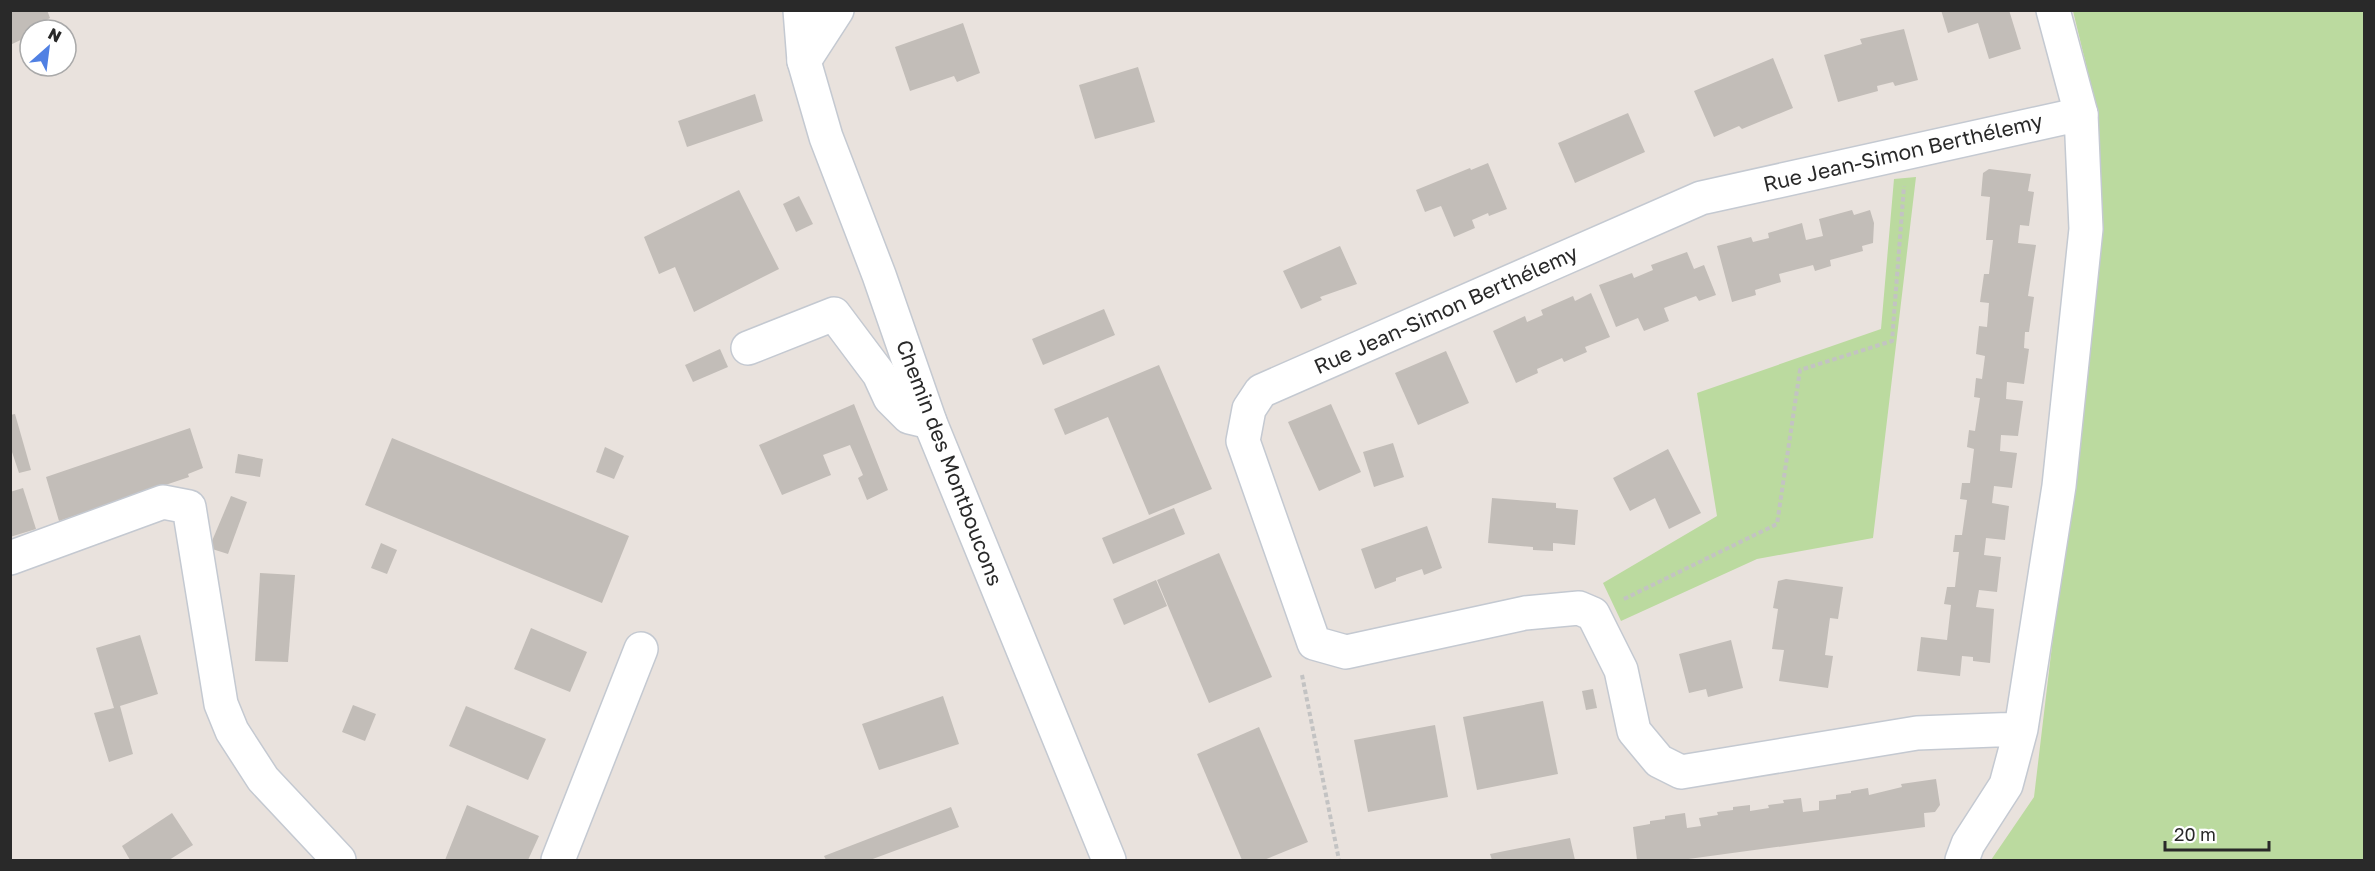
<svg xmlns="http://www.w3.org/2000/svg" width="2375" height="871" font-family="'Golos Text',sans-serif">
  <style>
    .green { fill: #bbda9f }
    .building { fill: #c2bdb8 }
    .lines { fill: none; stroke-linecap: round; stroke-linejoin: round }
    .minor-casing { stroke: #c4c9d1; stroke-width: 36 }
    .path { stroke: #c3c3c3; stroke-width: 4; stroke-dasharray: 4.5 3; stroke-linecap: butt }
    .minor { stroke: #fff; stroke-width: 33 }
    .labels { text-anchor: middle; stroke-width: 4.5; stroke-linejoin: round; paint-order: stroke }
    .street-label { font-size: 21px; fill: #292929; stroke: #fff }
  </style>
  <rect width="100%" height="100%" fill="#e9e2dd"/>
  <g class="green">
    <polygon points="2073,11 2364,11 2364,860 1991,860 2034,797 2099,251 2091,85"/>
    <polygon points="1916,177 1873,538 1757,559 1621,621 1603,583 1717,516 1697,393 1881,329 1894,179"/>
  </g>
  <g class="building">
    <polygon points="10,10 47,10 50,18 24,32 27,37 10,45"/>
    <polygon points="1941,10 2009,10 2021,49 1989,59 1978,23 1948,33"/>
    <polygon points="963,23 980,73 957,82 954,76 910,91 895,47"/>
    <polygon points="1904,29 1918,80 1895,86 1893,82 1877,86 1878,91 1838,102 1824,55 1862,44 1860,39"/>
    <polygon points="1773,58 1793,108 1742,129 1739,126 1714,137 1694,91"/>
    <polygon points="1138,67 1155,122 1095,139 1079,85"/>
    <polygon points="755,94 763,121 687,147 678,121"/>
    <polygon points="1628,113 1645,152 1575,183 1558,143"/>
    <polygon points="1488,163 1507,209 1489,216 1488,213 1472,220 1475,228 1454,237 1441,206 1425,212 1416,190 1470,168 1471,170"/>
    <polygon points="1989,169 2031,174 2028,191 2034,192 2029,226 2020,225 2018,243 2036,245 2028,296 2034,297 2029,332 2025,332 2024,348 2029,349 2024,384 2007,382 2006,399 2023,401 2018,436 2001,435 2000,451 2017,453 2012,488 1994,486 1992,503 2009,506 2005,540 1986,538 1984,555 2001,557 1997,592 1979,590 1976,607 1994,609 1990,663 1973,661 1973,657 1962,656 1960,676 1917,671 1921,637 1947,640 1951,605 1944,604 1947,587 1955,587 1959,552 1953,552 1955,535 1962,535 1967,500 1960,499 1962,483 1970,483 1974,449 1967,447 1969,430 1975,431 1980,398 1974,397 1976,378 1982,379 1985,356 1976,354 1979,326 1987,327 1989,303 1980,302 1984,274 1989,274 1993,240 1986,240 1990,197 1981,196 1983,173"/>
    <polygon points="739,190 779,269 694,312 675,267 659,274 644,237"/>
    <polygon points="799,196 813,224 796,232 783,204"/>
    <polygon points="1852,210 1854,215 1870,210 1874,223 1873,243 1862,246 1863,251 1830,260 1831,266 1815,271 1813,265 1779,274 1781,282 1755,290 1756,295 1732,302 1717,246 1751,237 1753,242 1769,238 1768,233 1802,223 1806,240 1823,236 1819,219"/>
    <polygon points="1340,246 1357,284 1320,297 1322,300 1301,309 1283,271"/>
    <polygon points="1687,252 1694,269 1704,265 1716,295 1699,301 1696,296 1664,308 1669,321 1644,331 1638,318 1616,327 1599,285 1632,273 1634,278 1653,270 1651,265"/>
    <polygon points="1591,293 1610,337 1585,347 1587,352 1564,362 1562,358 1537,369 1538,373 1516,383 1493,331 1525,316 1527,322 1543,315 1541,310 1573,296 1575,301"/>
    <polygon points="1104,309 1115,335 1043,365 1032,339"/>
    <polygon points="720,349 728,367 693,382 685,365"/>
    <polygon points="1446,351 1469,403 1418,425 1395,373"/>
    <polygon points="1159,365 1212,489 1149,515 1108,417 1065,435 1054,409"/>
    <polygon points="854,404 888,490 867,500 858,478 863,475 850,445 823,455 831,475 782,495 759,445"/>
    <polygon points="1331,404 1361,472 1319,491 1288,422"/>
    <polygon points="15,414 31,470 19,473 10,446 10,415"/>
    <polygon points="190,428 203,468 188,474 189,477 59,521 46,477"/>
    <polygon points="392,438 629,536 602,603 365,505"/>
    <polygon points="1393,443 1404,477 1374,487 1363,452"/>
    <polygon points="605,447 624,456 614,479 596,472"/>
    <polygon points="1668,449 1701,513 1669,529 1655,498 1630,511 1613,478"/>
    <polygon points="238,454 263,459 260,477 235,473"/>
    <polygon points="23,488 36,529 10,537 10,492"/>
    <polygon points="231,496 247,502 228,554 209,548"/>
    <polygon points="1492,498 1556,503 1556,508 1578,510 1575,545 1553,543 1553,551 1533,550 1533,547 1488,543"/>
    <polygon points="1174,508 1185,534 1113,564 1102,538"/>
    <polygon points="1427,526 1442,568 1424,575 1422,569 1396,578 1396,581 1375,589 1361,549"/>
    <polygon points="381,543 397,550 387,574 371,568"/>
    <polygon points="1219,553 1272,677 1209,703 1157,580"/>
    <polygon points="260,573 295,575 288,662 255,661"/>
    <polygon points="1786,579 1843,587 1838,619 1830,618 1825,655 1833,656 1828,688 1779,681 1784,650 1772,649 1778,609 1773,608 1778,581"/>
    <polygon points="1156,580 1167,606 1124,625 1113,599"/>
    <polygon points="531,628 587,652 570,692 514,669"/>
    <polygon points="140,635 158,694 120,706 133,754 109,762 94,713 114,708 96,648"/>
    <polygon points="1731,640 1743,688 1708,697 1706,689 1689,693 1679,654"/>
    <polygon points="1593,689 1597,708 1586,710 1582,691"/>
    <polygon points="943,696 959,744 879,770 862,724"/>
    <polygon points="1543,701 1558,774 1477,790 1463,717"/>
    <polygon points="353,705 376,714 365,741 342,732"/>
    <polygon points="466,706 546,739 528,780 449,746"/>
    <polygon points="1435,725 1448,797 1368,812 1354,740"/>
    <polygon points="1259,727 1308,842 1264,860 1242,860 1197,754"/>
    <polygon points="1936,779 1940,805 1935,812 1924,813 1925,827 1681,860 1637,860 1633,827 1650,824 1650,821 1665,819 1665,816 1685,813 1687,828 1701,826 1699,818 1718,815 1717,812 1733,810 1733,807 1750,805 1750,811 1769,808 1768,805 1784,803 1783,800 1801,798 1803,812 1819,810 1819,801 1836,799 1836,795 1851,793 1851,791 1868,788 1869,795 1902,787 1901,784"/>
    <polygon points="467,805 539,836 528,860 445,860"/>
    <polygon points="951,807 959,827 870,860 826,860 824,856"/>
    <polygon points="172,813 193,845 169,860 130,860 122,846"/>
    <polygon points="1570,838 1575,860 1492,860 1490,854"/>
  </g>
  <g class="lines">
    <g class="minor-casing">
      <g id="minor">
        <polyline points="800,10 804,61 826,137 879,275 930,422 1109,860"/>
        <polyline points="2053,10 2081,114"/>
        <polyline points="804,61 837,10"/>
        <polyline points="748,348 834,314 879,374 890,398 909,417 930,422"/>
        <polyline points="10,558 163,502 189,507 221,704 232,731 263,779 339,860"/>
        <polyline points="558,860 641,649"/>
        <polyline points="1962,860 1968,844 2006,785 2021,729 2059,486 2086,229 2081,114 1701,198 1261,391 1249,409 1243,441 1314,643 1346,652 1525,613 1579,608 1593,614 1621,670 1634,731 1659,761 1681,772 1917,733 2021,729"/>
      </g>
    </g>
    <g class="path">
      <polyline points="1624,599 1777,524 1800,370 1892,341 1904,186"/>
      <polyline points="1302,675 1339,860"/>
    </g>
    <use href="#minor" class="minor"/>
  </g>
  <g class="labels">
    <g class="street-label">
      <text transform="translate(1903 153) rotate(-13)" y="7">Rue Jean-Simon Berthélemy</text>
      <text transform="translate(1446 310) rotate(-24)" y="7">Rue Jean-Simon Berthélemy</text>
      <text transform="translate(949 463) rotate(69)" y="7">Chemin des Montboucons</text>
    </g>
  </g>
  <rect width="2375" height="871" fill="none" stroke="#292929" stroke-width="24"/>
  <g transform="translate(48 48) rotate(28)"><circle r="28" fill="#ffffff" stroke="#a9a9a9" stroke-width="1.5"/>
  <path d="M0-4.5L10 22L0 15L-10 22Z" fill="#5080e3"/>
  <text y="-9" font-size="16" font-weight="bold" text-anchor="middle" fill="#292929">N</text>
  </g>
  <path d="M2165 841v9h104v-9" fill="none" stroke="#292929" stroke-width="3"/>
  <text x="2174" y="841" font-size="18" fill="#292929" stroke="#ffffff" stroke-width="4.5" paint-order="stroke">20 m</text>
</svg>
